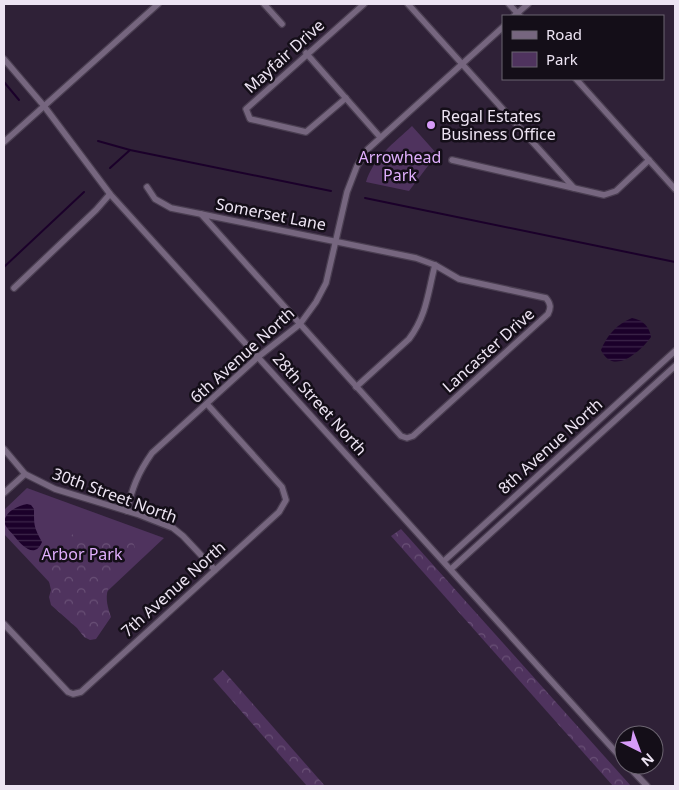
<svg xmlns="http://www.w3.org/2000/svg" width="679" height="790" font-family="'Noto Sans',sans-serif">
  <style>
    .green { fill: #4f335e }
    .forest { fill: url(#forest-crowns) }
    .water { fill: url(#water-rules) }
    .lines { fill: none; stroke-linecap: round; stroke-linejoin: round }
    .stream { stroke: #1b002a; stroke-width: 2 }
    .street-casing { stroke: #4a3e51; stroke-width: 8 }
    .street { stroke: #76667f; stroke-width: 5.5 }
    .poi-dot { fill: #d79bf9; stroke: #140e18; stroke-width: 2 }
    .labels { text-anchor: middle; stroke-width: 5; stroke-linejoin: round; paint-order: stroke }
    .street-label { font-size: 16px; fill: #ede4f3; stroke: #140e18 }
    .poi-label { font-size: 16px; fill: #ede4f3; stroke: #140e18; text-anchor: start }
    .park-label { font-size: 16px; fill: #dfaefc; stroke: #140e18 }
  </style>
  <defs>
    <pattern id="forest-crowns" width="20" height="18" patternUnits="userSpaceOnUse" patternTransform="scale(1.25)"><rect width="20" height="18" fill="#4f335e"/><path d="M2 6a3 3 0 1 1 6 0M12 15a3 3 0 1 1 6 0" fill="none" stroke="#695076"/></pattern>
    <pattern id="water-rules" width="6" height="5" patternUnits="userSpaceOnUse" patternTransform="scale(1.25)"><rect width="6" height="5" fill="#1b002a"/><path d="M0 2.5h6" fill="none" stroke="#3c2549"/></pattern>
  </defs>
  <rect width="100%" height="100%" fill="#2f2137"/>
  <g class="green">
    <path d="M412,126L437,154L409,191L366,182C373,158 394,143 412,126Z"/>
    <polygon points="27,488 164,538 81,616 4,534 4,510"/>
  </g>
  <g class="forest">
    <polygon points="401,529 631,786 613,786 391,536"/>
    <path d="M74,533C83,534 93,541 101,541C114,541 119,535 132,541C133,542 135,547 135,548C135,557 112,578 108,589C105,599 108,608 111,617L96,639L90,640L84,637L77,628L51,605L49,597L51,590L44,560Z"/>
    <polygon points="223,670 325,786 307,786 213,679"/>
  </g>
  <g class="water">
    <path d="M632,318C643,320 649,326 651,337C640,352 613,376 601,350C607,335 617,324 632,318Z"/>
    <path d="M27,504L31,505L34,509C34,526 34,527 42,542C35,559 22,546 15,537C12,533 6,528 5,524C2,513 19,505 27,504Z"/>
  </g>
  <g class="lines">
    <g class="stream">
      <polyline points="4,82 19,100"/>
      <polyline points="98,141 130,150 331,191"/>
      <polyline points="110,168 130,150"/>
      <polyline points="365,198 675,262"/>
      <polyline points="4,267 84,192"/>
    </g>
    <g class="street-casing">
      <g id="street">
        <polyline points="264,4 282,24"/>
        <polyline points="408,4 574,188"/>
        <polyline points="509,4 520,16"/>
        <polyline points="514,16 528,4"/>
        <polyline points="306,53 380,137"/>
        <polyline points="4,59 44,106 110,194 624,761"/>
        <polyline points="576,79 675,189"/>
        <polyline points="346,98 306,132 250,119 246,109 364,4"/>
        <polyline points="4,142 158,4"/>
        <polyline points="452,160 604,195 616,191 649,160"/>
        <polyline points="147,187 155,199 171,208 201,214"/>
        <path d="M201,214L416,258L435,265L459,279L546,298C551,304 551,308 548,314L413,436L407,438L401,436Z"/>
        <polyline points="14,288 96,210 110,194"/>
        <path d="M356,387L409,339C427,315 428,292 435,265"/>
        <polyline points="4,449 25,474 55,489 137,514 173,528 183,536 215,570"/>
        <polyline points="4,493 25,474"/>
        <path d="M127,511C132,488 138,473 152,453L258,357L300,324L316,302L326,283L347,192L357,166L368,149L503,27"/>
        <polyline points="444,561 675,351"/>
        <polyline points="451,569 675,366"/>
        <polyline points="4,624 68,692 73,694 81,692 279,512 286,500 282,487 207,404"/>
        <polyline points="627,765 647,786"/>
      </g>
    </g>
    <use href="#street" class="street"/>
  </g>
  <circle class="poi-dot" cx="431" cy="125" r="5"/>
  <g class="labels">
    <g class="street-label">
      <text transform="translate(284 56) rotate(-42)" y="6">Mayfair Drive</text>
      <text transform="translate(271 214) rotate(11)" y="6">Somerset Lane</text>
      <text transform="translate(488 350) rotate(-42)" y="6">Lancaster Drive</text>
      <text transform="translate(242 355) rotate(-42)" y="6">6th Avenue North</text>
      <text transform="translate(320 404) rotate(48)" y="6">28th Street North</text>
      <text transform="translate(550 446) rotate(-42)" y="6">8th Avenue North</text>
      <text transform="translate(115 495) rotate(20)" y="6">30th Street North</text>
      <text transform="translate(173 589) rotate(-42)" y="6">7th Avenue North</text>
    </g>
    <g class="poi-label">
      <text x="441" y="122">Regal Estates<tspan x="441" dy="18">Business Office</tspan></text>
    </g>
    <g class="park-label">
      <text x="400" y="163">Arrowhead<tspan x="400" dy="18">Park</tspan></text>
      <text x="82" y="560">Arbor Park</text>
    </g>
  </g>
  <rect width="679" height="790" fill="none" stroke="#ede4f3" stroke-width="10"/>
  <rect x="502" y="15" width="162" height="65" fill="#140e18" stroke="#6b6470"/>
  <rect x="512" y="31" width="25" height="8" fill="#76667f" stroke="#6b6470"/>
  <text x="546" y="40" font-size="15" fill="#ede4f3">Road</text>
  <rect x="512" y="52" width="25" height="15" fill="#4f335e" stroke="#6b6470"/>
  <text x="546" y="65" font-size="15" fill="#ede4f3">Park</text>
  <g transform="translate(639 750) rotate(138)"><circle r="24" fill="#140e18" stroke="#6b6470"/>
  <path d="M0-4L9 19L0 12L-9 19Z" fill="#d79bf9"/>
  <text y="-8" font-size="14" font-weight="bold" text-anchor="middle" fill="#ede4f3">N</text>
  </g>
</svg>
